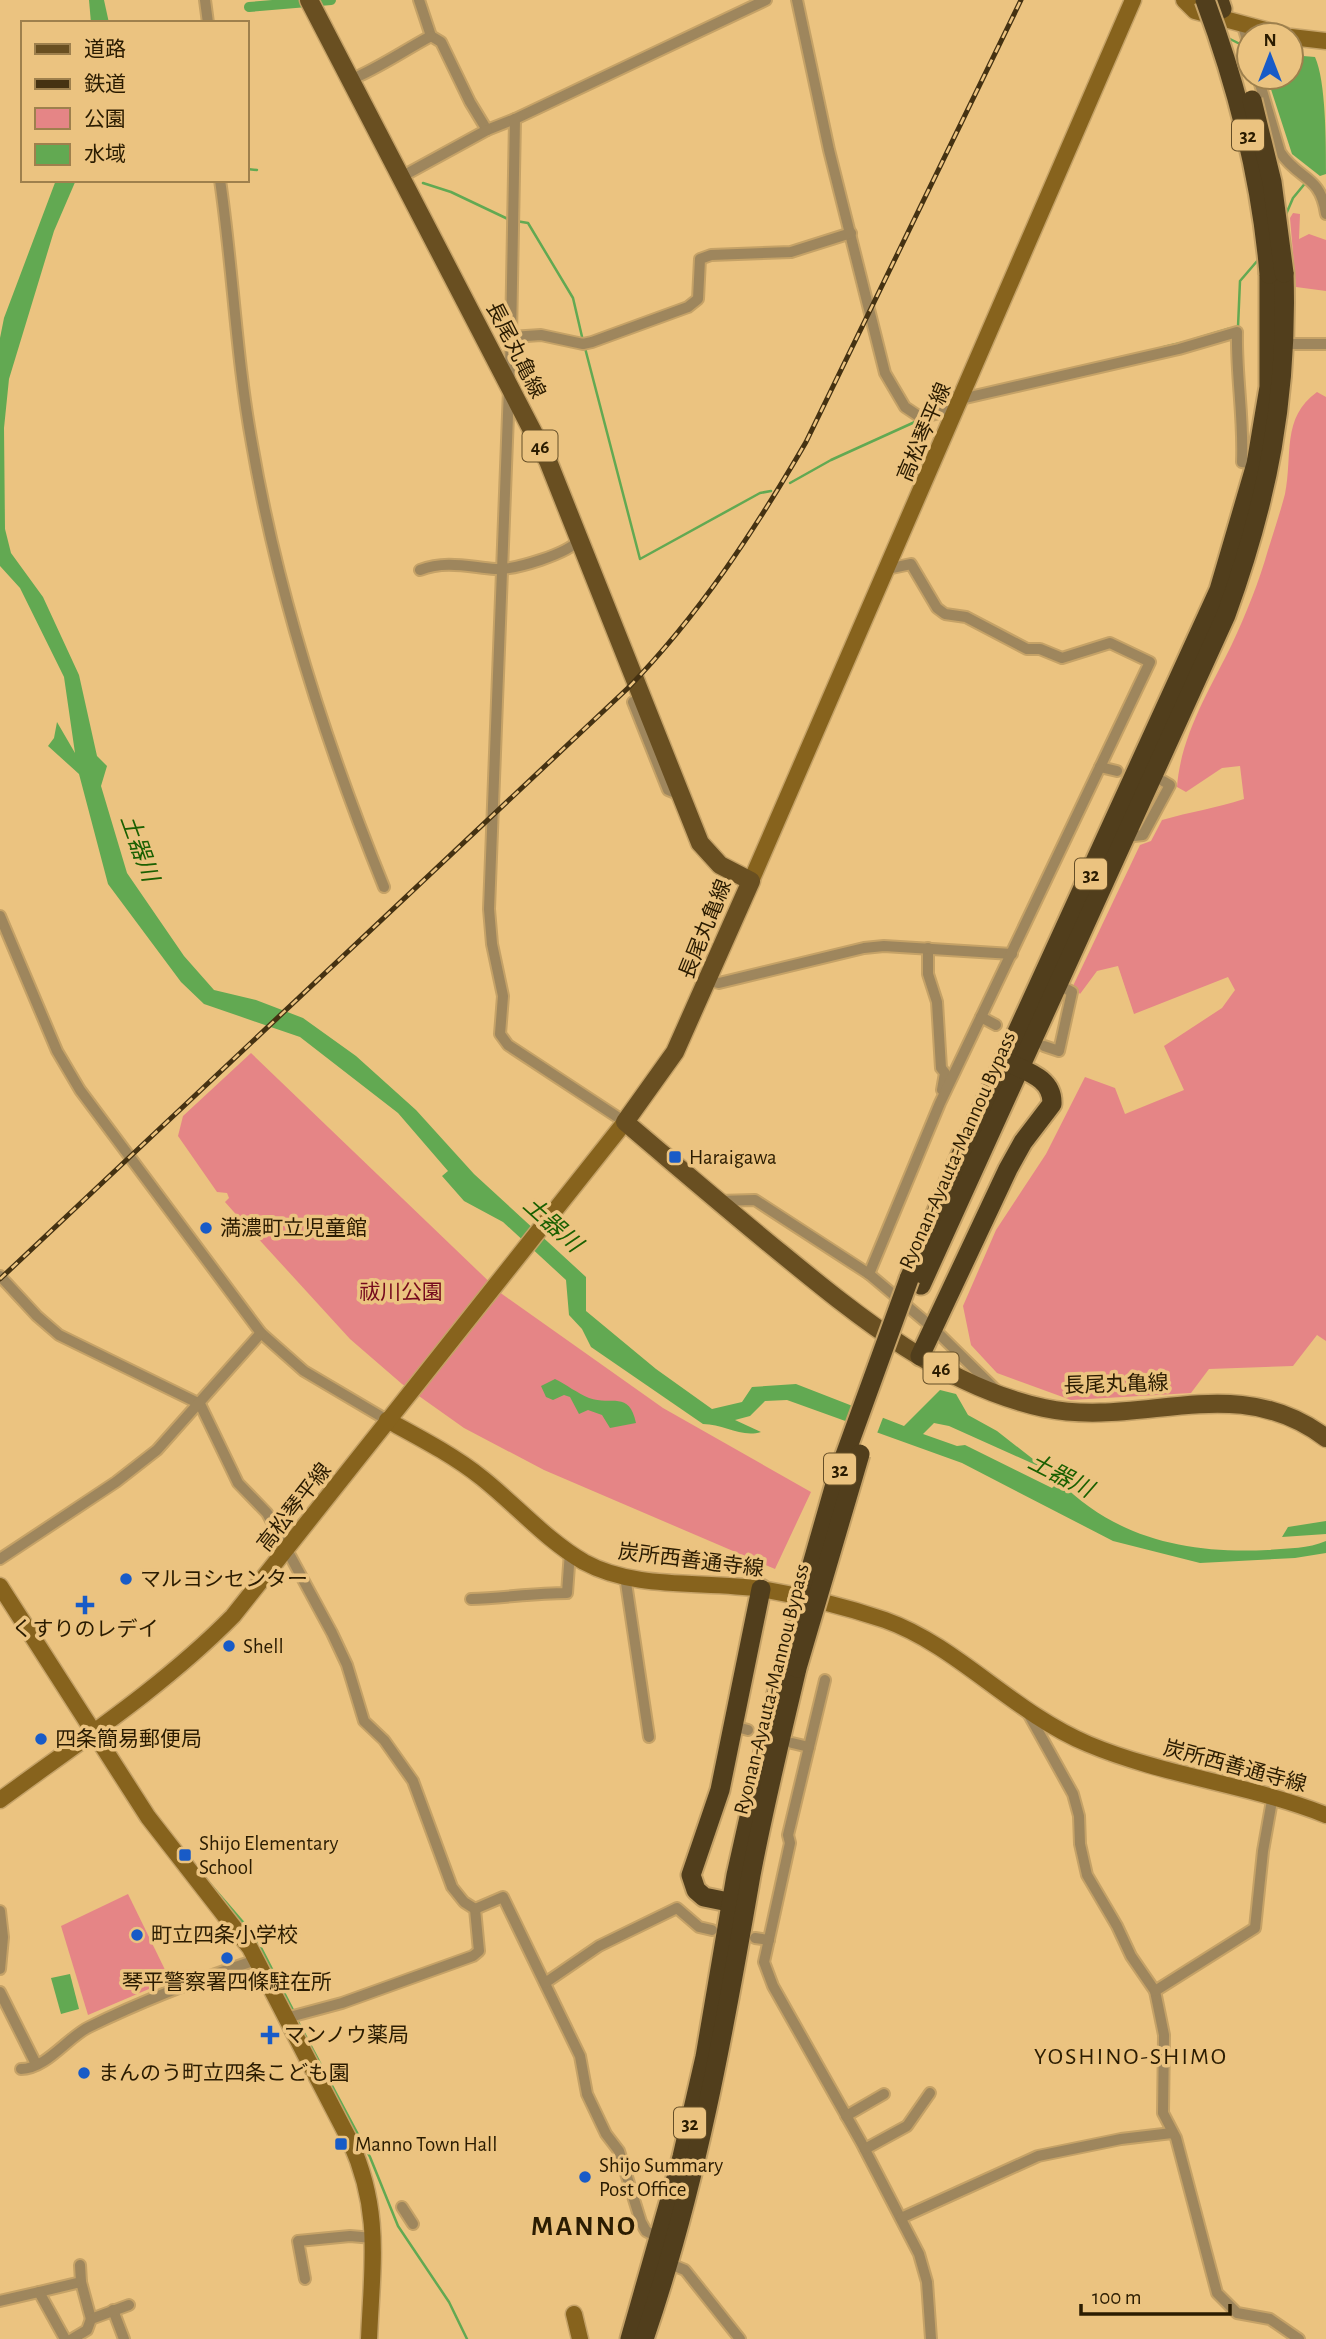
<svg xmlns="http://www.w3.org/2000/svg" width="1326" height="2339" font-family="'Alegreya Sans','Noto Sans JP',sans-serif">
  <style>
    .green { fill: #e58586 }
    .water { fill: #62a952 }
    .pier { fill: #ebc380 }
    .lines { fill: none; stroke-linecap: round; stroke-linejoin: round }
    .stream { stroke: #62a952; stroke-width: 2.5 }
    .canal { stroke: #62a952; stroke-width: 10 }
    .street-casing { stroke: #c5a267; stroke-width: 14 }
    .secondary-casing { stroke: #c5a267; stroke-width: 19 }
    .primary-casing { stroke: #c5a267; stroke-width: 21 }
    .highway-casing { stroke: #c5a267; stroke-width: 23 }
    .street { stroke: #9e865d; stroke-width: 10 }
    .secondary { stroke: #87631d; stroke-width: 16 }
    .primary { stroke: #694f21; stroke-width: 18 }
    .highway { stroke: #513e1c; stroke-width: 19 }
    .rail-casing { stroke: #453212; stroke-width: 5 }
    .rail { stroke: #ebc380; stroke-width: 2.5; stroke-dasharray: 8; stroke-linecap: butt }
    .highway-bridge-casing { stroke: #c5a267; stroke-width: 23; stroke-linecap: butt }
    .highway-bridge { stroke: #513e1c; stroke-width: 19 }
    .poi-dot { fill: #185bc7; stroke: #ebc380; stroke-width: 2.5 }
    .labels { text-anchor: middle; stroke-width: 7; stroke-linejoin: round; paint-order: stroke }
    .shield { fill: #ebc380; stroke: #654e27; stroke-width: 2 }
    .shield-label { font-size: 19px; font-weight: bold; fill: #2b1c01 }
    .street-label { font-size: 21px; fill: #2b1c01; stroke: #ebc380 }
    .poi-label { font-size: 21px; fill: #2b1c01; stroke: #ebc380; text-anchor: start }
    .park-label { font-size: 21px; fill: #750a1d; stroke: #ebc380 }
    .water-label { font-size: 23px; font-style: italic; fill: #1a6001; stroke: #ebc380 }
    .quarter-label { font-size: 24px; letter-spacing: 2px; fill: #2b1c01; stroke: #ebc380 }
    .district-label { font-size: 28px; font-weight: bold; letter-spacing: 2px; fill: #2b1c01; stroke: #ebc380 }
  </style>
  <rect width="100%" height="100%" fill="#ebc380"/>
  <g class="green">
    <polygon points="1293,213 1300,214 1299,239 1309,234 1326,240 1326,291 1296,287 1290,218"/>
    <path d="M1317,392L1326,397V1341L1317,1335L1293,1366L1209,1369L1191,1393L1071,1400L997,1373L971,1345L963,1306L996,1230L1046,1154L1085,1077L1115,1088L1125,1114L1184,1090L1164,1046L1222,1008L1235,990L1228,977L1134,1014L1118,966L1097,971L1080,994L1073,986L1140,845L1151,841L1162,820C1190,812 1216,808 1244,799L1240,766L1222,768L1186,792L1177,787C1181,735 1209,691 1232,644C1246,614 1259,582 1268,550C1274,531 1280,513 1285,494C1293,455 1281,418 1317,392Z"/>
    <polygon points="251,1053 502,1294 663,1408 811,1492 775,1569 544,1470 464,1428 402,1384 350,1339 233,1211 225,1202 229,1198 227,1193 217,1192 178,1136 183,1116"/>
    <polygon points="128,1894 170,1980 88,2015 61,1926"/>
  </g>
  <g class="water">
    <polygon points="89,0 104,0 109,23 91,23"/>
    <path d="M1291,55L1315,57C1326,81 1326,143 1326,174L1320,176L1292,154L1267,77H1291Z"/>
    <path d="M56,180H76L54,231L9,379L4,428L5,529L11,553L43,597L79,675L97,756L107,766L101,786L127,873L184,956L214,990L256,1000L303,1018L356,1056L416,1110L474,1174L586,1277V1311L656,1369L712,1409L742,1402L752,1387L796,1384L904,1426L940,1390L956,1394L968,1415L997,1431L1047,1470L949,1426L934,1423L923,1434L957,1446L965,1445L1052,1488L1059,1481C1116,1539 1189,1554 1268,1550C1288,1548 1307,1549 1326,1541V1553L1295,1558L1200,1563L1113,1541L962,1463L787,1400L765,1401L750,1416L735,1420L761,1432C741,1438 724,1424 703,1424L591,1347L582,1329L569,1315L566,1280L503,1222L464,1201L442,1176L448,1171L398,1113L300,1037L204,1004L181,982L108,884L79,774L48,746L54,738L57,722L75,753L64,677L20,588L0,566V338L4,318Z"/>
    <path d="M555,1379C567,1385 577,1393 589,1398C612,1406 629,1390 636,1423L610,1428L602,1415L588,1410L579,1414L570,1397L564,1395L553,1400L546,1397L541,1386Z"/>
    <polygon points="1326,1521 1326,1534 1282,1537 1288,1527"/>
    <polygon points="70,1974 79,2009 61,2014 51,1978"/>
  </g>
  <polygon class="pier" points="853,1402 884,1415 876,1436 844,1425"/>
  <g class="lines">
    <g class="stream">
      <polyline points="1228,38 1240,44"/>
      <polyline points="247,169 257,170"/>
      <polyline points="423,183 451,192 510,220"/>
      <polyline points="1284,219 1293,198 1307,181"/>
      <polyline points="516,221 528,223 573,298 583,341"/>
      <polyline points="1235,328 1238,327 1240,281 1258,260"/>
      <polyline points="1195,339 1228,329"/>
      <polyline points="1164,347 1185,342"/>
      <polyline points="585,348 640,559 760,493 771,491"/>
      <polyline points="790,483 831,460 917,421"/>
      <polyline points="205,1878 255,1936 294,2012"/>
      <polyline points="296,2018 370,2157 398,2226 449,2302 467,2339"/>
    </g>
    <polyline class="canal" points="249,7 331,0"/>
    <g class="street-casing">
      <g id="street">
        <polyline points="205,0 208,23"/>
        <polyline points="419,0 431,36 441,42 470,102 487,130 515,119"/>
        <polyline points="797,0 829,150 885,373 905,407 917,415 924,417 957,408"/>
        <polyline points="1242,23 1249,46"/>
        <path d="M1258,77L1280,152C1299,181 1320,174 1326,214"/>
        <path d="M350,80C379,68 403,51 431,36"/>
        <polyline points="401,177 487,130"/>
        <path d="M220,180C233,268 236,357 252,444C278,596 326,744 384,887"/>
        <polyline points="511,337 541,335 583,344 592,342 688,307 698,299 700,259 711,255 791,252 851,233"/>
        <polyline points="1285,344 1326,344"/>
        <path d="M961,399L1179,349L1237,332C1236,376 1244,418 1242,462L1256,464"/>
        <path d="M420,570C446,560 469,567 495,569C515,570 568,554 580,539"/>
        <polyline points="633,702 668,790 680,795"/>
        <polyline points="1100,767 1117,771"/>
        <polyline points="1124,830 1134,836 1143,835 1170,785 1163,781"/>
        <polyline points="0,916 57,1051 80,1090 261,1333 304,1371 387,1420"/>
        <polyline points="928,948 928,974 937,1002 941,1068 945,1073 942,1090"/>
        <polyline points="710,981 719,983 864,948 884,946 1012,954"/>
        <polyline points="981,1017 996,1025"/>
        <polyline points="1044,1046 1059,1051 1072,992 1057,984"/>
        <polyline points="625,1122 508,1045 500,1034 503,996 492,944 489,909 511,337 515,119 766,0"/>
        <polyline points="718,1201 755,1200 869,1274 933,1328 995,1389"/>
        <polyline points="869,1274 940,1103 1150,662 1110,643 1062,658 1040,649 1027,649 966,617 945,614 937,608 911,564 887,569"/>
        <polyline points="0,1276 37,1316 59,1335 200,1404 238,1483 267,1513 332,1633 347,1665 364,1721 384,1740 413,1781 452,1887 464,1902 475,1909 479,1951 473,1956 342,2003 286,2018"/>
        <polyline points="0,1559 116,1482 157,1450 261,1333"/>
        <polyline points="625,1576 649,1737"/>
        <path d="M471,1599C504,1598 534,1593 567,1593L570,1552"/>
        <polyline points="825,1680 788,1835 790,1843 764,1962 773,1986 861,2142 919,2254 927,2282 931,2339"/>
        <polyline points="1028,1713 1073,1794 1079,1816 1080,1844 1087,1875 1117,1926 1131,1956 1155,1991 1164,2035 1163,2113 1176,2138 1217,2293 1237,2313 1270,2319 1299,2339"/>
        <polyline points="733,1726 748,1730"/>
        <polyline points="792,1743 809,1747"/>
        <polyline points="475,1909 503,1897 580,2056 587,2094 606,2134 619,2151 641,2222 646,2231 661,2239"/>
        <polyline points="0,1911 3,1937 0,1969"/>
        <polyline points="755,1938 769,1940"/>
        <polyline points="545,1983 599,1946 677,1908 699,1927 712,1930"/>
        <polyline points="1155,1991 1255,1928 1263,1851 1273,1795"/>
        <polyline points="0,1992 35,2062"/>
        <path d="M21,2069C46,2069 68,2037 89,2027C144,2000 199,1979 256,1960"/>
        <polyline points="846,2116 884,2094"/>
        <polyline points="865,2149 907,2126 930,2093"/>
        <polyline points="402,2207 413,2224"/>
        <polyline points="901,2218 1038,2156 1121,2139 1172,2133"/>
        <polyline points="670,2264 685,2270 740,2339"/>
        <polyline points="305,2279 298,2241 350,2236 373,2238"/>
        <polyline points="81,2282 91,2319"/>
        <polyline points="39,2292 81,2282 80,2265"/>
        <polyline points="0,2301 39,2292 65,2339"/>
        <polyline points="113,2310 124,2339"/>
        <polyline points="72,2339 87,2330 91,2319 129,2305"/>
      </g>
    </g>
    <g class="secondary-casing">
      <g id="secondary">
        <polyline points="1184,0 1195,11 1284,35"/>
        <polyline points="1291,37 1326,41"/>
        <polyline points="751,881 1133,0"/>
        <path d="M387,1420C420,1438 453,1455 482,1478C516,1505 546,1540 584,1562C637,1591 704,1580 761,1589C802,1596 846,1607 885,1620C958,1646 1012,1712 1088,1744C1164,1776 1248,1784 1326,1815"/>
        <path d="M0,1586L148,1817L250,1948L350,2141C382,2212 372,2264 369,2339"/>
        <path d="M0,1800C79,1742 164,1686 233,1616L625,1122"/>
        <polyline points="574,2314 580,2339"/>
      </g>
    </g>
    <g class="primary-casing">
      <path id="primary" d="M309,0L548,461L700,843L720,865L751,881L675,1052L625,1122C677,1166 729,1211 782,1254C860,1318 943,1386 1044,1408C1142,1429 1235,1369 1326,1438"/>
    </g>
    <g class="highway-casing">
      <g id="highway">
        <polyline points="1219,0 1222,9"/>
        <polyline points="909,1279 954,1170 1219,590 1256,464 1269,387 1269,274"/>
        <path d="M921,1285L1226,615C1268,500 1288,397 1284,273"/>
        <path d="M920,1356L1008,1169L1023,1142L1052,1104C1053,1079 1028,1072 1009,1063"/>
        <polyline points="743,1905 704,1897 696,1890 691,1875 720,1790 761,1589"/>
        <polyline points="630,2339 682,2157 705,2057 736,1875 784,1662"/>
        <path d="M644,2339C696,2188 724,2032 751,1875C764,1806 781,1737 797,1668"/>
      </g>
    </g>
    <use href="#street" class="street"/>
    <use href="#secondary" class="secondary"/>
    <use href="#primary" class="primary"/>
    <use href="#highway" class="highway"/>
    <g class="rail-casing">
      <path id="rail" d="M0,1279L628,688C699,615 755,530 806,442L1021,0"/>
    </g>
    <use href="#rail" class="rail"/>
    <g class="highway-bridge-casing">
      <g id="highway-bridge">
        <path d="M1205,0C1238,89 1261,179 1269,274"/>
        <polyline points="1252,100 1272,182 1284,273"/>
        <polyline points="784,1662 837,1477 909,1279"/>
        <polyline points="797,1668 860,1454"/>
      </g>
    </g>
    <use href="#highway-bridge" class="highway-bridge"/>
  </g>
  <g class="poi-dot">
    <rect x="668" y="1150" width="14" height="14" rx="3.5"/>
    <circle cx="206" cy="1228" r="7"/>
    <circle cx="126" cy="1579" r="7"/>
    <path d="M81.5 1594.5h7v7h7v7h-7v7h-7v-7h-7v-7h7z"/>
    <circle cx="229" cy="1646" r="7"/>
    <circle cx="41" cy="1739" r="7"/>
    <rect x="178" y="1848" width="14" height="14" rx="3.5"/>
    <circle cx="137" cy="1935" r="7"/>
    <circle cx="227" cy="1958" r="7"/>
    <path d="M266.5 2024.5h7v7h7v7h-7v7h-7v-7h-7v-7h7z"/>
    <circle cx="84" cy="2073" r="7"/>
    <rect x="334" y="2137" width="14" height="14" rx="3.5"/>
    <circle cx="585" cy="2177" r="7"/>
  </g>
  <g class="labels">
    <g class="shield">
      <rect x="1232" y="119.5" width="32" height="31" rx="5"/>
      <rect x="522.5" y="430.5" width="35" height="31" rx="5"/>
      <rect x="1075" y="858.5" width="32" height="31" rx="5"/>
      <rect x="923.5" y="1352.5" width="35" height="31" rx="5"/>
      <rect x="824" y="1453.5" width="32" height="31" rx="5"/>
      <rect x="674" y="2107.5" width="32" height="31" rx="5"/>
    </g>
    <g class="shield-label">
      <text x="1248" y="142">32</text>
      <text x="540" y="453">46</text>
      <text x="1091" y="881">32</text>
      <text x="941" y="1375">46</text>
      <text x="840" y="1476">32</text>
      <text x="690" y="2130">32</text>
    </g>
    <g class="street-label">
      <text transform="translate(516 350) rotate(63)" y="7">長尾丸亀線</text>
      <text transform="translate(924 432) rotate(-67)" y="7">高松琴平線</text>
      <text transform="translate(705 929) rotate(-68)" y="7">長尾丸亀線</text>
      <text transform="translate(957 1150) rotate(-66)" y="7">Ryonan-Ayauta-Mannou Bypass</text>
      <text transform="translate(1116 1384) rotate(-2)" y="7">長尾丸亀線</text>
      <text transform="translate(294 1507) rotate(-52)" y="7">高松琴平線</text>
      <text transform="translate(691 1560) rotate(7)" y="7">炭所西善通寺線</text>
      <text transform="translate(771 1689) rotate(-76)" y="7">Ryonan-Ayauta-Mannou Bypass</text>
      <text transform="translate(1235 1766) rotate(15)" y="7">炭所西善通寺線</text>
    </g>
    <g class="poi-label">
      <text x="689" y="1164">Haraigawa</text>
      <text x="220" y="1235">満濃町立児童館</text>
      <text x="140" y="1586">マルヨシセンター</text>
      <text x="85" y="1636" text-anchor="middle">くすりのレデイ</text>
      <text x="243" y="1653">Shell</text>
      <text x="55" y="1746">四条簡易郵便局</text>
      <text x="199" y="1850">Shijo Elementary<tspan x="199" dy="24">School</tspan></text>
      <text x="151" y="1942">町立四条小学校</text>
      <text x="227" y="1989" text-anchor="middle">琴平警察署四條駐在所</text>
      <text x="284" y="2042">マンノウ薬局</text>
      <text x="98" y="2080">まんのう町立四条こども園</text>
      <text x="355" y="2151">Manno Town Hall</text>
      <text x="599" y="2172">Shijo Summary<tspan x="599" dy="24">Post Office</tspan></text>
    </g>
    <g class="park-label">
      <text x="401" y="1299">祓川公園</text>
    </g>
    <g class="water-label">
      <text transform="translate(140 848) rotate(70)" y="8">土器川</text>
      <text transform="translate(553 1224) rotate(42)" y="8">土器川</text>
      <text transform="translate(1061 1475) rotate(27)" y="8">土器川</text>
    </g>
    <g class="quarter-label">
      <text x="1131" y="2064">YOSHINO-SHIMO</text>
    </g>
    <g class="district-label">
      <text x="584" y="2235">MANNO</text>
    </g>
  </g>
  <rect x="21" y="21" width="228" height="161" fill="#ebc380" stroke="#9e804d" stroke-width="2"/>
  <rect x="35" y="44" width="35" height="10" fill="#694f21" stroke="#9e804d" stroke-width="2"/>
  <text x="84" y="56" font-size="21" fill="#2b1c01">道路</text>
  <rect x="35" y="79" width="35" height="10" fill="#453212" stroke="#9e804d" stroke-width="2"/>
  <text x="84" y="91" font-size="21" fill="#2b1c01">鉄道</text>
  <rect x="35" y="108" width="35" height="21" fill="#e58586" stroke="#9e804d" stroke-width="2"/>
  <text x="84" y="126" font-size="21" fill="#2b1c01">公園</text>
  <rect x="35" y="144" width="35" height="21" fill="#62a952" stroke="#9e804d" stroke-width="2"/>
  <text x="84" y="161" font-size="21" fill="#2b1c01">水域</text>
  <g transform="translate(1270 56)"><circle r="33" fill="#ebc380" stroke="#9e804d" stroke-width="2"/>
  <path d="M0-5L12 26L0 18L-12 26Z" fill="#185bc7"/>
  <text y="-10" font-size="19" font-weight="bold" text-anchor="middle" fill="#2b1c01">N</text>
  </g>
  <path d="M1081 2304v10h149v-10" fill="none" stroke="#2b1c01" stroke-width="3.5"/>
  <text x="1092" y="2304" font-size="21" fill="#2b1c01" stroke="#ebc380" stroke-width="5" paint-order="stroke">100 m</text>
</svg>
